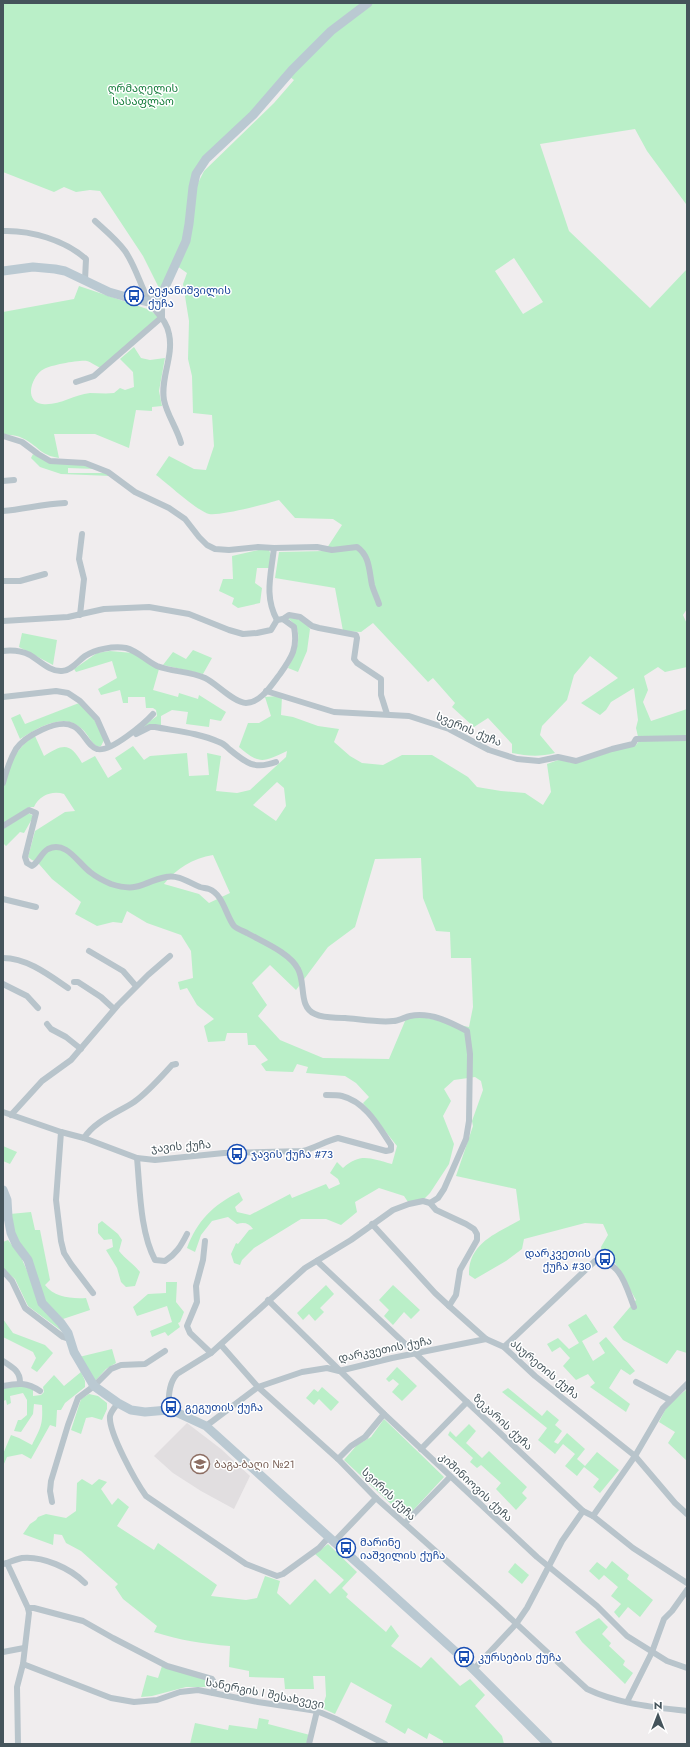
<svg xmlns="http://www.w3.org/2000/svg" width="690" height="1747" font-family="Jost,'Noto Sans Georgian',sans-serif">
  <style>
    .education { fill: #e1dee0 }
    .green { fill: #baefc8; fill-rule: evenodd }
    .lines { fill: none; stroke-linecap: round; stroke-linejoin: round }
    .street { stroke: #b8c4cb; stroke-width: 6 }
    .secondary { stroke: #bac9d2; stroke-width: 9 }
    .labels { text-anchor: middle; stroke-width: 3; stroke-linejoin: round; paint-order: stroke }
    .park-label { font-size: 11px; fill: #157d3c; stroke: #fff }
    .transit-label { font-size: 11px; fill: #164399; stroke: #fff; text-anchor: start }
    .street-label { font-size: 11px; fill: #45545b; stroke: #fff }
    .education-label { font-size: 11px; fill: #785e54; stroke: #fff; text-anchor: start }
  </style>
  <rect width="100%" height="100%" fill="#f0edee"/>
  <polygon class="education" points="187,1423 221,1449 250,1476 234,1509 201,1491 173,1473 154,1456"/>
  <g class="green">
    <path d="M3,3H687V231L686,204L647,151L635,129L540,144L569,231L650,308L687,269V609L683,615L687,624V667L665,672L658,667L644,676L648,690L643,702L651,721L687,709V1353L677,1350L667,1364L623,1340L613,1327L636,1300L615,1263L602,1252L601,1247L608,1235L603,1224L585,1223L524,1239L522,1249L506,1261L475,1279L469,1275C468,1243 497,1233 520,1220L516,1189L456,1176L473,1126L472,1121L483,1090L481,1081L475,1077L454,1080L444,1089L451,1101L443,1116L454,1144L449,1164L430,1193L424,1199L408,1202L404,1196L379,1188L355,1202L357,1212L341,1225L326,1219H301L254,1248L242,1260L240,1265L234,1263L231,1254L236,1243L238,1244L249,1230L253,1229C249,1223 244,1222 237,1224L228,1217L212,1221L201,1235L195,1252L187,1248C197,1221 213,1205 239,1192L243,1200L235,1207L237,1212L250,1215L290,1194L292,1198L326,1184L329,1189L340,1184L338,1179L330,1173L337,1162L343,1168C361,1152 371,1159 392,1164L397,1146L363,1103L369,1097L356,1083L345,1076L306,1073L308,1067L297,1064L293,1072L266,1071L261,1064L268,1060L255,1045H248L247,1033H227L225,1041L208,1042L204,1026L214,1019L197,1005L187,988L180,990L178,982L193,978L191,951L181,935L147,923L127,911L122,923L113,922L97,926L75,914L81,902L52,879L39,864V863L32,860L28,857L35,831L65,812L75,811L64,794C53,790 39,795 34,807H29L3,824C3,812 1,799 3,787C7,767 17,746 35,736L44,756C63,744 70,742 82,763L95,756L108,778L122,769L115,758L133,746L144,760L150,756L187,753L189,776L209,775L207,753L221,756L216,791L237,793L250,790L286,757L287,751C263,762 260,765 239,747L248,723H259L271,716L265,697L278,696L282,697L281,715L293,717L318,726L339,729L334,742L350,756L362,763L383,765L402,755H432L468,777L477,787L501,791L525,793L543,805L551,792L547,764L561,759L571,763L579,762L613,751L636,745L639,741L636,728L638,720L634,688L611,702L606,710L600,715L581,703L618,678L590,656L574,675L567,700L542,726L540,735L555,753C540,757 527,756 512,753V744L488,718L474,727L452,707L455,703L433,678L428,682L373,623L361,632L343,631L335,588L275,578L279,552L325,551L342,525L333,519L295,518L279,500C266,504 221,516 209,514C197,511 167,483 156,475L169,456L194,469L206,470L214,446L212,415L193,413L192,376L188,359L189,321L183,284L187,273L177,266L190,236L197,185L204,171L274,103L294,80L285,73L196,174C190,196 191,218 186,239C182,255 169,278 162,294L143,256L100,191L90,190L76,192L64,187L54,192L3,172ZM514,258L543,302L523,314L495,271ZM277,782L284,788L286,806L276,821L253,805ZM213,855L230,893L209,903L199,894L164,884C176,869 193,858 213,855ZM421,858L423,898L436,931L450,932L451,958H471L473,1007L469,1027L408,1014L389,1059L323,1058L280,1040L258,1016L267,1005L252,983L270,965L296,990L328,947L355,927L375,859Z"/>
    <path d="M79,286L150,310L158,317L101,368C96,366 91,362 87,361C78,360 52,365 44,369C32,375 23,401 42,404C59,406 73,395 90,393C98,393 106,394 114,393L120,388L125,390L134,387L133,372L120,359L134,347L141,358L150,360L165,358L159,391L162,406L152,407V411L136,410L129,448L95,434H54L59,458C39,455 38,445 22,438C17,435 9,435 3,434V312L74,299Z"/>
    <path d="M33,454C53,467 74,461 96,469L68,468V473H104L111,476L61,474L40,467L31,458Z"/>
    <polygon points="263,549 269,550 271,555 270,568 257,568 255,583 262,588 260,603 238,608 232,604 234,598 219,591 223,579 233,579 232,556"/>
    <path d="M287,618C298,618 304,620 310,629L307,651L298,672L288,668C296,653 307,629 287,618Z"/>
    <polygon points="22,633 57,640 53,665 19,647"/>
    <polygon points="193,650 212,658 203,674 163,665 173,652 186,659"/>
    <polygon points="110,651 133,653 159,669 153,690 178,697 179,693 198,699 199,695 226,712 221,721 210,719 209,727 186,724 188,712 172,710 161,716 161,726 137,731 157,716 156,710 153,708 146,708 145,697 128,697 128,703 123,703 120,690 101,695 98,689 117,678 112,661 76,672 74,669 97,653"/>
    <path d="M79,703L94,719L104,740L101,746L98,747C90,742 89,735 82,729C64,711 37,728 20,739L11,718L20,714L25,724Z"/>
    <polygon points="28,813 32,815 33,817 24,833 20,832 6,846 3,843 3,829"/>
    <polygon points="3,1146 17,1152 10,1164 3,1161"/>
    <path d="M31,1212L35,1230H40L50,1280L45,1285C54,1297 71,1299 86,1298L90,1310L63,1319L43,1300L15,1238L10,1214Z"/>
    <path d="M102,1221L118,1234L122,1240L119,1251C125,1259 134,1264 140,1272L135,1286L126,1287L121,1282L117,1268L106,1250L113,1247L112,1239L104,1240L98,1233V1224Z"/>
    <polygon points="8,1240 21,1257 28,1273 63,1332 28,1306 15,1279 3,1269 3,1242"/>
    <polygon points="166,1282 177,1282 176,1302 184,1312 180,1322 178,1323 180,1327 168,1336 165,1332 152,1337 150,1331 172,1322 167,1306 137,1316 133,1307 148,1294 166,1293"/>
    <polygon points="326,1285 334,1294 320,1308 324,1312 315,1321 309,1314 303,1320 297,1313"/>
    <polygon points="393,1285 420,1310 411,1319 404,1312 393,1325 384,1316 389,1310 379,1300"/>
    <polygon points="586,1314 598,1332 582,1341 593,1361 605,1353 599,1343 606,1337 635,1371 630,1375 621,1369 609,1388 630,1404 626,1412 590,1387 595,1383 588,1374 576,1380 563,1366 570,1358 560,1347 552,1352 547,1344 558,1338 569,1349 579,1343 568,1325"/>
    <polygon points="3,1319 13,1333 45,1345 53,1353 37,1372 31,1368 36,1358 33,1352 3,1337"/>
    <polygon points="112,1349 116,1363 106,1369 95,1381 79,1357"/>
    <polygon points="397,1367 417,1386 402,1401 392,1392 399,1384 393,1379 389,1382 386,1379"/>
    <path d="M81,1372L85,1381V1387L65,1403L61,1410H57L56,1427L50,1425L31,1459L22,1454L7,1457L3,1466V1454L11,1435L19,1438L32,1445C41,1427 43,1425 42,1405L34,1404L33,1414L21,1432L14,1431L18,1420H21L27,1415V1400L23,1393L10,1396L11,1403L7,1405L6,1400L3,1401V1388L20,1386H27L33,1390V1396L41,1395L44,1392L43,1387L54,1375L64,1386Z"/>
    <polygon points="322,1387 339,1402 331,1411 319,1399 314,1405 306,1398 314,1389 318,1392"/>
    <polygon points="508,1388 542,1416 547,1410 559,1420 555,1425 562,1431 554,1442 558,1444 567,1433 585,1449 577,1459 585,1466 597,1452 619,1470 600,1493 593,1487 599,1479 584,1467 577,1476 565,1466 575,1454 563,1444 555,1454 538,1440 547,1428 502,1392"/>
    <polygon points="686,1390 687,1390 687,1461 668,1443 675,1432 659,1422 667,1406"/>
    <polygon points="89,1394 98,1396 107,1403 107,1409 102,1420 92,1417 86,1418 81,1434 71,1430 81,1399"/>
    <polygon points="384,1419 444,1477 406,1518 344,1460 357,1445 371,1437"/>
    <polygon points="469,1424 476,1431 466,1443 482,1458 489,1451 527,1487 522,1493 527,1498 516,1510 496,1489 501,1483 481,1465 477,1468 470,1462 473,1458 448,1435 450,1431 456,1437"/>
    <path d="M82,1479L92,1485L99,1479L107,1482L101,1489L112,1505L118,1498L129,1507L117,1526L154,1550L158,1543L217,1585L211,1596L246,1600L257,1598L265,1576L280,1581L277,1593L290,1605L315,1579L330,1594L344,1580L315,1554L328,1544L357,1572L342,1588L348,1594L346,1597L386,1632L391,1625L399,1636L391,1646L421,1668L431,1657L460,1686L470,1679L485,1695L475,1706L502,1736L504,1744H443V1741L429,1733L427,1739L408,1728L405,1734L385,1722L392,1705L351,1682L335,1714L322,1708L326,1696L325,1676H313L314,1689H285L284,1678L249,1677V1671L229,1667L230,1646C203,1644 179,1640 154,1632L157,1626L123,1599L115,1587L118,1584L81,1551L66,1543L62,1535L54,1534L53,1545L23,1534L30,1524L36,1520L38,1517L46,1514L66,1518L76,1511L77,1483Z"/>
    <polygon points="612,1561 629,1575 627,1579 653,1600 640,1617 628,1607 619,1618 614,1612 621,1604 611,1596 618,1587 604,1575 599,1580 589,1571 597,1562 606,1569"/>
    <polygon points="515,1563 529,1575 522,1584 508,1572"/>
    <polygon points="599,1618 608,1627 602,1634 611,1643 609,1646 625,1661 623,1665 633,1673 625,1684 582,1642 575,1632"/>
    <polygon points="162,1666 209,1680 211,1683 210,1687 186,1687 152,1696 141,1697 147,1675 158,1678"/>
    <polygon points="259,1718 269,1720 268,1724 310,1735 306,1744 190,1744 195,1723 228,1730 229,1725 257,1729"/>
  </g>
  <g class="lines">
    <g class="street">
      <path d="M95,221C106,231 117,240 125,251C136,267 140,285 149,301C155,313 166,318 169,334C174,356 160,379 164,400C167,415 177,428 181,443"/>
      <path d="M3,231C30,230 65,240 86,259L85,280"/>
      <polyline points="76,382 94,376 162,317 162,294"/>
      <path d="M3,436L22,442L38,454L50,461L85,463L108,472L135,492L169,508L185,519L199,537L207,545L215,549L229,550L258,547L274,548L317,547L332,550L357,547C370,556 369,571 372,585C374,592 377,598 379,604"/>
      <polyline points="3,481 14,480"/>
      <path d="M3,511C25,509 43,504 65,503"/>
      <path d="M274,548C271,575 264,596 277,620"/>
      <polyline points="3,581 20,581 45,574"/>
      <polyline points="80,615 84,579 79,559 82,534"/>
      <polyline points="283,619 289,615 300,617 312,626 319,628 356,635 357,638 354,659 357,663 381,679 381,695 387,714"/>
      <polyline points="3,621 68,617 104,609 149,607 189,614 229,630 243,634 257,633 271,630 277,620"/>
      <path d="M3,651C12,650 22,651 30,655C40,661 50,672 62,671C71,671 78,661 85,656C96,649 113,646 126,648C138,651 146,661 157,666C172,672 190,671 205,678C216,683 234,703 246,703C261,703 272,684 280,674C292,657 298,648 294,627L283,619L277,620"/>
      <polyline points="266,691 334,712 409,716 449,729 489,750 517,759 539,761 558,757 576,761 612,749 633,744 636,739 687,738"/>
      <polyline points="3,697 56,691 68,693 80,701 97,719 109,746"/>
      <path d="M136,734L150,727H155C176,731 199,733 219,742C223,743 226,746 229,749C246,763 254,770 276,762"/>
      <path d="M3,783C6,772 10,759 16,749C25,736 58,718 73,726C83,730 88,747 97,749C110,753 145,723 153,714"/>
      <path d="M3,826L29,810L36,813L25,857L27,863L32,866C39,862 41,853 48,849C66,840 78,863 90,872C95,876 104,881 111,884C139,893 142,882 166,877C178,874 190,883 200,887C203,888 206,888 209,889C223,894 226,916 234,926C237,929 243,931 247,933C263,942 290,953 298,969C306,983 298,1007 315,1014C326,1019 334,1017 345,1018C358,1019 381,1023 393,1021C399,1021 405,1017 410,1016C431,1012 450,1022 467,1031L470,1054L469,1121L466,1139L444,1189L438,1198L430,1203"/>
      <polyline points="3,899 36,907"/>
      <polyline points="89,951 123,971 136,986"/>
      <path d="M3,958C27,958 49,975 68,988"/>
      <polyline points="74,982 78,982 101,997 114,1009"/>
      <polyline points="3,984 27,996 38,1008"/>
      <polyline points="47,1024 51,1029 66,1037 81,1049"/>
      <path d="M3,1112L61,1132L84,1138L137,1158L155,1160L224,1153L303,1151C315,1148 326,1141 338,1138L386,1151L391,1150V1145C379,1127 366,1102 342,1096C338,1095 331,1095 326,1095"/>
      <polyline points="11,1115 42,1081 71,1060 118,1005 148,975 170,956"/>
      <polyline points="61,1132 56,1200 61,1241 64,1253 71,1264 93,1293"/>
      <path d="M84,1138C95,1121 117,1113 134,1102C148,1092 160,1078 172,1065L176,1064"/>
      <path d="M137,1158C140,1189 140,1232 155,1260L165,1261C176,1254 181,1246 187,1234"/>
      <polyline points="372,1224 435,1293 449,1306 486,1339 504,1347 535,1376 635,1456 675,1503 687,1514"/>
      <polyline points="205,1241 203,1260 196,1286 197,1302 187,1326 190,1333 211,1353"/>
      <polyline points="317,1261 583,1511 593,1516 633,1548 687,1583"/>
      <polyline points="3,1271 12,1281 25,1308 63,1337 69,1339"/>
      <polyline points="268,1300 384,1414 537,1557 597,1606 627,1636 667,1661 687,1668"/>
      <path d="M221,1345L258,1387L338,1459L376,1498L495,1604L587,1689C618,1704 653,1707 687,1711"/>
      <path d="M504,1347L595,1261C621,1260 626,1287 634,1307"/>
      <path d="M3,1361C12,1367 20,1371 20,1382"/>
      <polyline points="636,1382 670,1400"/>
      <path d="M3,1386C18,1383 27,1382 40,1391"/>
      <path d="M118,1403C115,1407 111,1411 110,1416C108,1432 136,1482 146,1496L246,1564L277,1576L283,1574L319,1548L329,1537"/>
      <path d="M168,1410C169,1398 168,1384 177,1374L211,1353L305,1268L351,1240L393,1210L409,1204L423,1201L430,1203L436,1210L466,1224L474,1229L477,1234V1240L460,1270L456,1295L449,1306"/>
      <polyline points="206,1426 258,1387 302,1372 327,1368 339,1371 392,1358 486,1339"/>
      <polyline points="421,1449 467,1402"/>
      <polyline points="338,1459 351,1446 365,1437 384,1414"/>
      <polyline points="52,1502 50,1491 51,1481 68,1425 78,1398 94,1386 111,1369 121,1365 145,1364 165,1351"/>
      <polyline points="593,1516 635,1456 663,1408 687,1384"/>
      <polyline points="405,1523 450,1477"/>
      <polyline points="334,1542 376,1498"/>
      <path d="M7,1563C12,1561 17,1559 22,1558C43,1556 70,1568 85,1583"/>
      <polyline points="3,1564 7,1563 28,1608 29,1613 23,1664 17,1687 18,1744"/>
      <polyline points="28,1608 34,1608 83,1621 113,1638 167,1666 212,1679 215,1684 213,1693"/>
      <polyline points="3,1652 24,1648"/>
      <polyline points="23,1664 111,1698 134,1702 157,1700 180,1692 198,1690 258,1702 317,1711 336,1719 385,1744"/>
      <polyline points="473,1670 516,1624 527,1608 562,1541 583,1511"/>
      <polyline points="627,1702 652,1652 664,1619 672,1611 687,1590"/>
      <polyline points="309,1744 317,1711"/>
    </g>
    <g class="secondary">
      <polyline points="3,271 33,267 55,269 65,271 109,292 123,296 149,302 157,299 162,294 186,241 189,224 193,187 196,174 206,159 253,115 292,70 331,31 368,3"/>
      <polyline points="3,1190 7,1200 8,1217 11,1233 16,1244 28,1260 42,1303 61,1323 68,1333 74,1352 94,1386 118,1403 131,1410 145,1412 168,1410 178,1413 206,1426 457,1653 548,1744"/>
    </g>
  </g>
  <defs>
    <g id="bus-ring" transform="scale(1)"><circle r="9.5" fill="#fff" stroke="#1a4fb4" stroke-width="1.5"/><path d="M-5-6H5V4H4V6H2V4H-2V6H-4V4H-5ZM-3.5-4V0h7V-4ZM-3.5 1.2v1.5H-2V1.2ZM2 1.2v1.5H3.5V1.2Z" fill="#1a4fb4"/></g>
    <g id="school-ring" transform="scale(1)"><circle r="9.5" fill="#fff" stroke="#8d6e63" stroke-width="1.5"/><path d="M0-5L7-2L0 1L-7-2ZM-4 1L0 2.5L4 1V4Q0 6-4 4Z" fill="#8d6e63"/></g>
  </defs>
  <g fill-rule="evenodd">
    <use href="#bus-ring" x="134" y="296"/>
    <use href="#bus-ring" x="237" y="1154"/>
    <use href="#bus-ring" x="605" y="1259"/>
    <use href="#bus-ring" x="171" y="1407"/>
    <use href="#school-ring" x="200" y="1464"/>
    <use href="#bus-ring" x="346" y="1548"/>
    <use href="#bus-ring" x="464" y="1657"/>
  </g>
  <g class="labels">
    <g class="park-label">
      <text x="143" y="92">ღრმაღელის<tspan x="143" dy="13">სასაფლაო</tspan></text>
    </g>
    <g class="transit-label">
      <text x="148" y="294">ბეჟანიშვილის<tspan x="148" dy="13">ქუჩა</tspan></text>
      <text x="251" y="1158">ჯავის ქუჩა #73</text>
      <text x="591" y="1257" text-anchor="end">დარკვეთის<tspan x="591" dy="13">ქუჩა #30</tspan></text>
      <text x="185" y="1411">გეგუთის ქუჩა</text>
      <text x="360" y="1546">მარინე<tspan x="360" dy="13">იაშვილის ქუჩა</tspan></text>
      <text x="478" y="1661">კურსების ქუჩა</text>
    </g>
    <g class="street-label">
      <text transform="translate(469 729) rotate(23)" y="4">სვერის ქუჩა</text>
      <text transform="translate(181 1146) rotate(-4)" y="4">ჯავის ქუჩა</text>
      <text transform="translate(385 1349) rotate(-11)" y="4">დარკვეთის ქუჩა</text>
      <text transform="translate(545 1369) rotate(40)" y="4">ასურეთის ქუჩა</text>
      <text transform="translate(503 1422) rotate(43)" y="4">ზეკარის ქუჩა</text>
      <text transform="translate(476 1487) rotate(43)" y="4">კიშინიოვის ქუჩა</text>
      <text transform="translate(389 1494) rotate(44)" y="4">სვირის ქუჩა</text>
      <text transform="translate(265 1693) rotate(11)" y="4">სანერგის I შესახვევი</text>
    </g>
    <g class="education-label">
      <text x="214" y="1468">ბაგა-ბაღი №21</text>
    </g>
  </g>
  <rect width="690" height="1747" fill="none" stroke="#45545b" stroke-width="8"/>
  <g transform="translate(658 1715)" stroke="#ffffff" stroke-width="3" paint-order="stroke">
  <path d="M0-3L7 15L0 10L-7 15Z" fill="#45545b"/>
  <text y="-6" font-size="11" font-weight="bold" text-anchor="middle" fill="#45545b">N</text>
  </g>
</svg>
